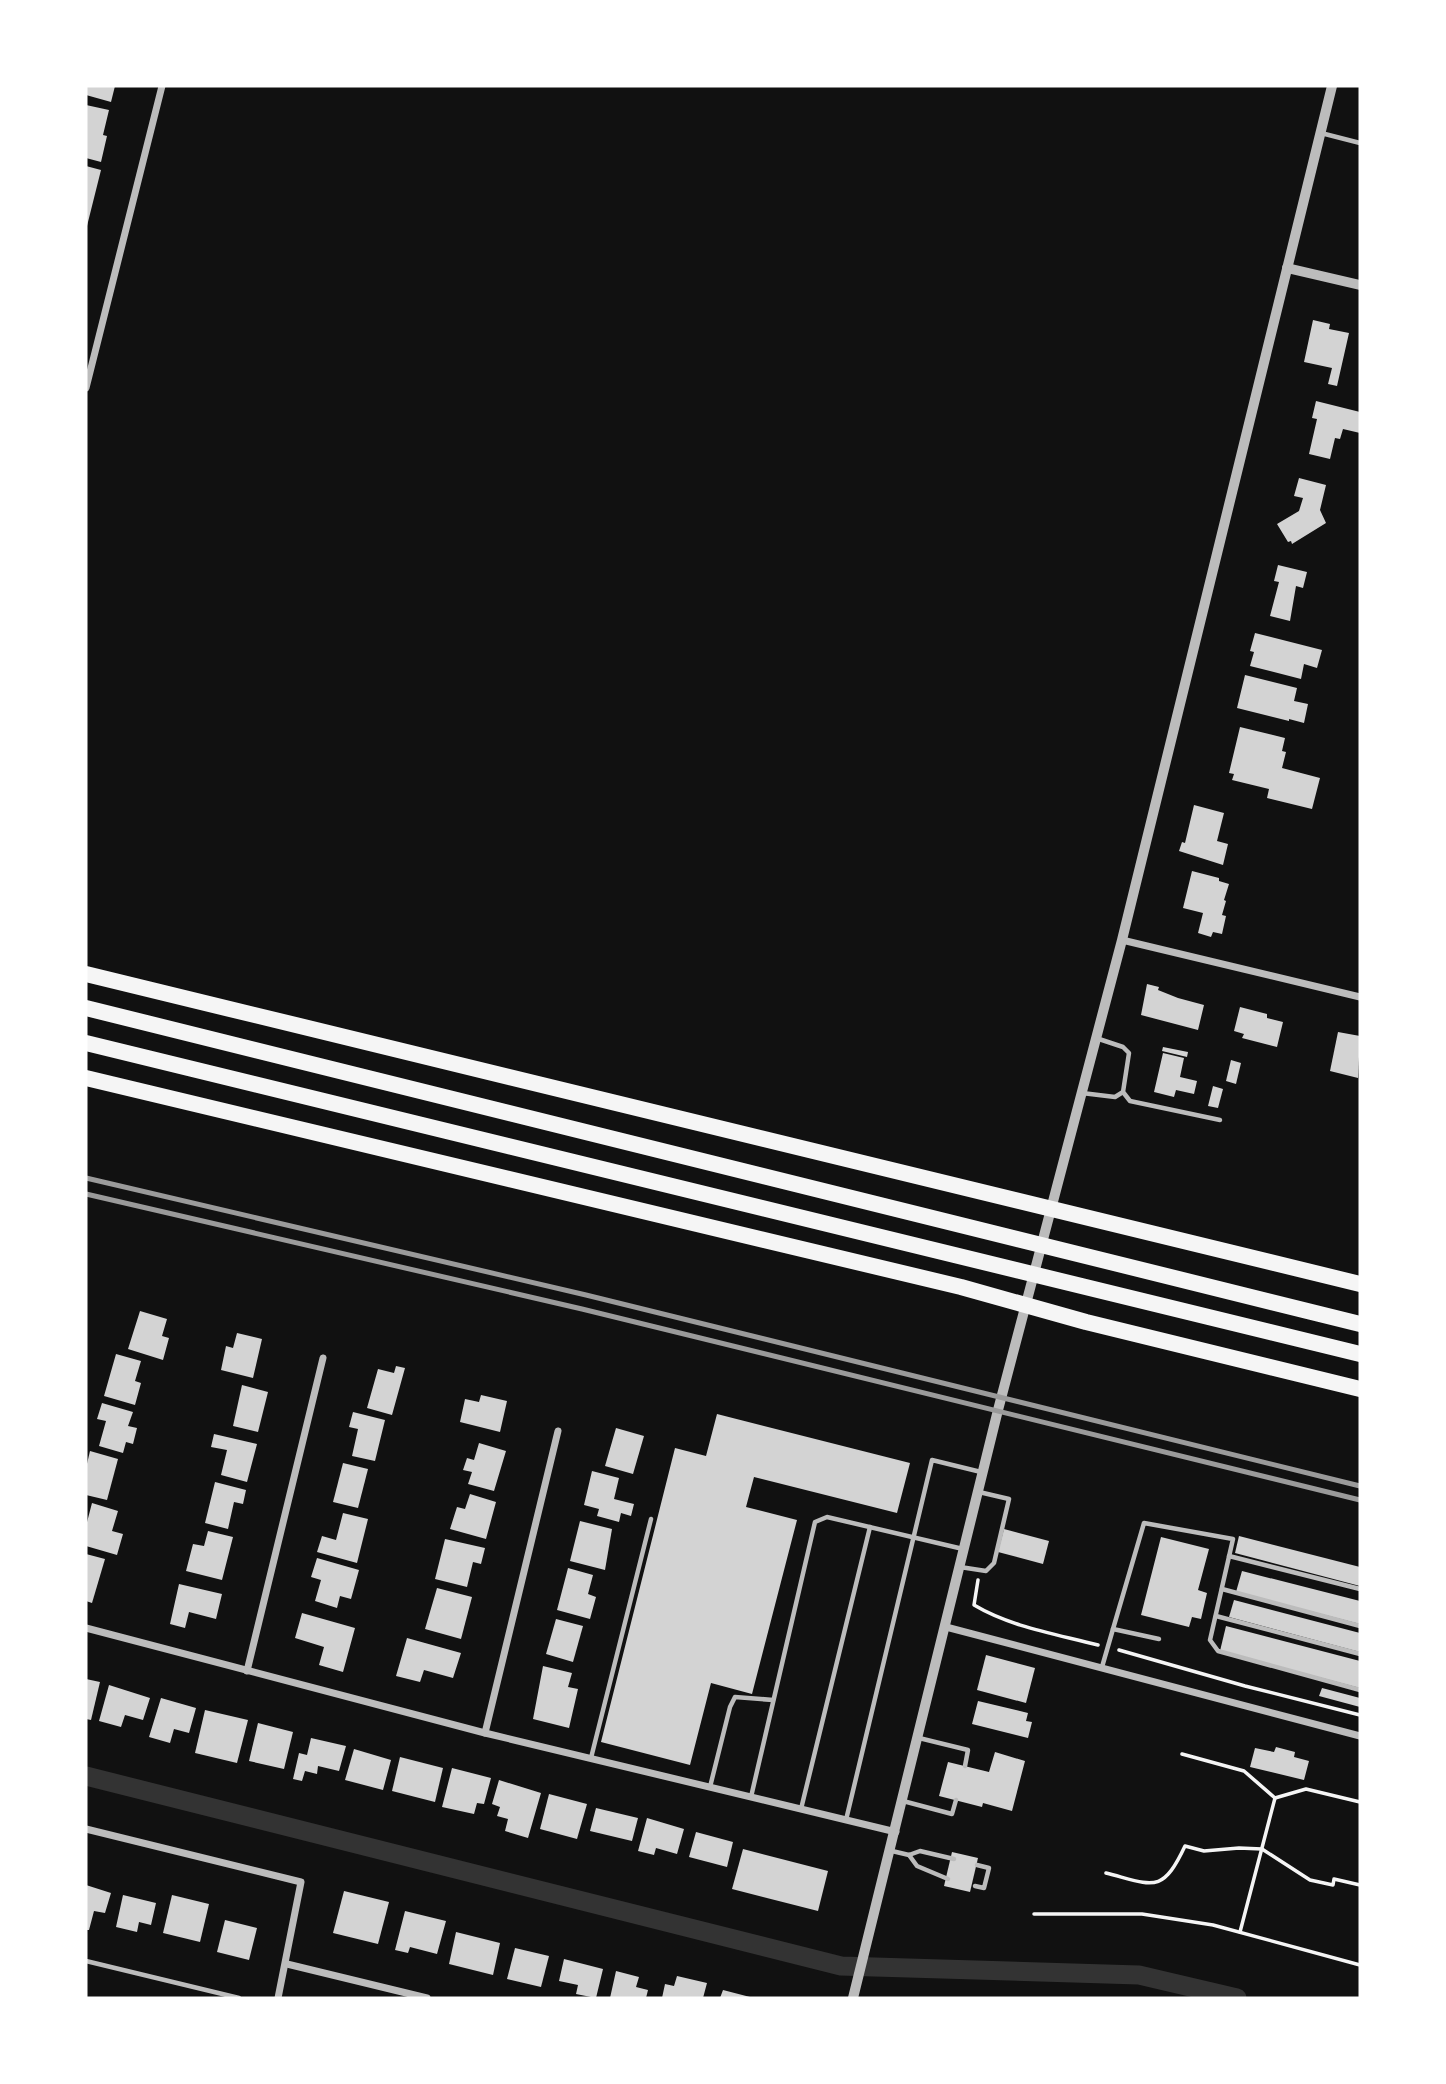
<svg xmlns="http://www.w3.org/2000/svg" width="1446" height="2084" font-family="Lato,sans-serif">
  <style>
    .lines { fill: none; stroke-linecap: round; stroke-linejoin: round }
    .canal { stroke: #333; stroke-width: 19 }
    .building { fill: #d3d3d3 }
    .path { stroke: #f5f5f5; stroke-width: 3.5 }
    .service { stroke: #bcbcbc; stroke-width: 4.5 }
    .minor { stroke: #bcbcbc; stroke-width: 7 }
    .tertiary { stroke: #bcbcbc; stroke-width: 10 }
    .motorway { stroke: #f5f5f5; stroke-width: 16 }
    .rail { stroke: #9a9a9a; stroke-width: 5 }
  </style>
  <rect width="100%" height="100%" fill="#111"/>
  <g class="lines">
    <polyline class="canal" points="86,1776 841,1966 1139,1975 1237,1998"/>
  </g>
  <g class="building">
    <polygon points="86,86 115,86 111,102 86,95"/>
    <polygon points="86,105 109,110 103,135 107,136 101,162 86,158"/>
    <polygon points="86,166 101,170 87,226 86,226"/>
    <polygon points="1313,320 1330,324 1329,329 1349,333 1337,386 1328,384 1332,368 1304,362"/>
    <polygon points="1316,401 1360,412 1360,433 1343,429 1340,439 1335,438 1330,459 1309,454 1317,419 1312,418"/>
    <polygon points="1299,478 1326,485 1320,510 1326,523 1292,544 1291,541 1288,542 1277,524 1299,511 1303,498 1294,496"/>
    <polygon points="1278,565 1307,572 1303,588 1296,586 1290,621 1270,616 1279,582 1274,581"/>
    <polygon points="1255,633 1322,650 1317,668 1304,664 1301,679 1250,666 1254,652 1250,651"/>
    <polygon points="1245,675 1297,688 1294,701 1308,704 1304,723 1289,719 1289,721 1237,708"/>
    <polygon points="1240,727 1285,738 1282,751 1286,752 1282,768 1320,778 1312,809 1267,798 1269,789 1232,780 1234,774 1229,773"/>
    <polygon points="1194,805 1224,813 1217,841 1228,844 1223,865 1179,851 1182,842 1185,843"/>
    <polygon points="1192,871 1219,878 1219,881 1229,884 1224,900 1226,901 1222,915 1226,916 1222,934 1213,932 1211,937 1198,933 1203,913 1183,908"/>
    <polygon points="1147,984 1159,987 1158,990 1178,998 1204,1005 1198,1030 1141,1015"/>
    <polygon points="1240,1007 1267,1014 1267,1018 1283,1022 1277,1047 1242,1038 1244,1034 1234,1031"/>
    <polygon points="1338,1032 1360,1036 1358,1078 1330,1071"/>
    <polygon points="1163,1047 1188,1052 1187,1057 1162,1051"/>
    <polygon points="1163,1053 1184,1058 1180,1077 1197,1081 1194,1094 1176,1090 1174,1097 1154,1092"/>
    <polygon points="1231,1060 1241,1063 1236,1084 1226,1081"/>
    <polygon points="1213,1086 1223,1089 1218,1108 1208,1106"/>
    <polygon points="140,1311 167,1319 162,1336 169,1338 163,1360 128,1349"/>
    <polygon points="237,1333 262,1339 253,1378 221,1370 226,1346 233,1348"/>
    <polygon points="116,1354 141,1361 135,1381 141,1383 135,1405 104,1396"/>
    <polygon points="396,1366 405,1368 392,1415 367,1408 378,1369 394,1373"/>
    <polygon points="242,1385 268,1392 258,1432 233,1426"/>
    <polygon points="481,1395 507,1401 500,1432 460,1422 465,1399 479,1402"/>
    <polygon points="102,1403 133,1412 128,1426 137,1428 133,1444 126,1442 123,1453 99,1446 106,1421 97,1419"/>
    <polygon points="353,1412 385,1420 375,1461 352,1456 358,1429 349,1427"/>
    <polygon points="717,1414 910,1463 897,1513 754,1477 746,1507 797,1520 752,1694 711,1683 690,1765 601,1742 675,1448 706,1456"/>
    <polygon points="616,1428 644,1436 633,1474 605,1466"/>
    <polygon points="214,1434 257,1444 247,1482 221,1475 227,1450 211,1447"/>
    <polygon points="479,1443 506,1451 494,1491 468,1484 472,1472 463,1470 467,1458 474,1460"/>
    <polygon points="90,1451 118,1459 107,1500 86,1495 86,1468"/>
    <polygon points="343,1463 368,1469 358,1508 333,1502"/>
    <polygon points="592,1471 619,1478 614,1499 634,1504 631,1516 621,1513 619,1522 597,1516 599,1509 584,1505"/>
    <polygon points="215,1482 246,1490 243,1504 234,1502 228,1529 205,1523"/>
    <polygon points="470,1494 496,1502 486,1539 450,1529 457,1507 465,1509"/>
    <polygon points="92,1503 118,1511 112,1531 123,1534 117,1555 86,1546 86,1526"/>
    <polygon points="343,1513 368,1519 357,1563 317,1552 322,1536 336,1540"/>
    <polygon points="580,1521 612,1529 605,1570 570,1561"/>
    <polygon points="1004,1529 1049,1541 1043,1564 998,1552"/>
    <polygon points="208,1531 233,1537 222,1580 186,1571 193,1544 204,1546"/>
    <polygon points="1239,1536 1360,1567 1360,1586 1235,1553"/>
    <polygon points="1161,1537 1209,1549 1198,1590 1207,1593 1201,1619 1192,1617 1189,1627 1141,1615"/>
    <polygon points="445,1539 485,1548 481,1564 473,1562 467,1587 435,1579"/>
    <polygon points="86,1554 105,1559 92,1603 86,1601"/>
    <polygon points="317,1558 359,1570 351,1599 340,1596 337,1608 315,1601 321,1580 311,1577"/>
    <polygon points="568,1568 593,1575 588,1594 596,1597 590,1619 557,1610"/>
    <polygon points="1242,1571 1360,1601 1360,1624 1236,1592"/>
    <polygon points="179,1584 222,1594 216,1619 189,1612 185,1628 170,1624"/>
    <polygon points="437,1588 472,1597 461,1639 425,1629"/>
    <polygon points="1234,1600 1360,1633 1360,1652 1229,1617"/>
    <polygon points="302,1613 355,1628 343,1672 319,1665 324,1647 295,1638"/>
    <polygon points="556,1619 583,1626 573,1662 546,1654"/>
    <polygon points="1226,1626 1360,1661 1360,1688 1220,1651"/>
    <polygon points="407,1638 461,1653 453,1678 424,1670 420,1682 396,1676"/>
    <polygon points="986,1655 1035,1668 1026,1703 977,1690"/>
    <polygon points="543,1666 572,1673 568,1687 578,1689 569,1728 533,1719"/>
    <polygon points="86,1679 100,1682 91,1720 86,1719"/>
    <polygon points="109,1685 150,1698 143,1720 125,1715 121,1727 99,1721"/>
    <polygon points="1322,1688 1360,1698 1360,1707 1319,1696"/>
    <polygon points="161,1698 196,1708 189,1733 174,1729 170,1743 149,1737"/>
    <polygon points="978,1701 1028,1713 1026,1721 1032,1722 1028,1738 972,1724"/>
    <polygon points="205,1710 248,1720 237,1763 195,1753"/>
    <polygon points="258,1723 293,1732 284,1769 249,1761"/>
    <polygon points="311,1738 346,1746 339,1771 318,1766 317,1774 305,1771 302,1781 293,1779 299,1753 307,1755"/>
    <polygon points="1276,1747 1295,1752 1294,1757 1309,1761 1304,1780 1250,1767 1255,1748 1274,1752"/>
    <polygon points="354,1749 391,1760 383,1790 345,1780"/>
    <polygon points="995,1752 1025,1761 1012,1811 983,1803 982,1807 939,1796 948,1762 989,1772"/>
    <polygon points="400,1757 443,1768 435,1802 392,1791"/>
    <polygon points="452,1768 491,1778 484,1804 477,1803 474,1814 442,1807"/>
    <polygon points="499,1780 541,1793 528,1838 505,1831 508,1819 497,1816 500,1807 492,1804"/>
    <polygon points="549,1794 587,1804 577,1839 540,1829"/>
    <polygon points="596,1808 638,1818 632,1841 590,1831"/>
    <polygon points="647,1818 684,1829 677,1854 656,1848 654,1855 638,1851"/>
    <polygon points="696,1832 733,1842 727,1867 689,1857"/>
    <polygon points="743,1849 828,1871 818,1911 732,1889"/>
    <polygon points="952,1852 978,1858 970,1892 944,1886"/>
    <polygon points="86,1885 111,1893 105,1913 94,1911 89,1930 86,1930"/>
    <polygon points="344,1891 389,1902 378,1944 333,1933"/>
    <polygon points="123,1895 156,1903 151,1925 139,1922 137,1932 116,1927"/>
    <polygon points="172,1895 209,1904 200,1942 163,1933"/>
    <polygon points="405,1911 446,1921 437,1954 410,1947 408,1953 395,1950"/>
    <polygon points="225,1920 257,1928 249,1960 217,1952"/>
    <polygon points="456,1932 500,1943 493,1975 449,1964"/>
    <polygon points="515,1948 549,1956 541,1987 507,1979"/>
    <polygon points="564,1959 603,1969 596,1998 576,1994 578,1985 559,1981"/>
    <polygon points="616,1971 639,1977 636,1987 648,1990 646,1998 610,1998"/>
    <polygon points="677,1976 707,1983 703,1998 662,1998 665,1984 674,1986"/>
    <polygon points="723,1990 750,1997 750,1998 720,1998"/>
  </g>
  <g class="lines">
    <g class="path">
      <path d="M978,1580L974,1605C1011,1627 1056,1634 1098,1645"/>
      <polyline points="1119,1650 1245,1686 1360,1715"/>
      <polyline points="1182,1754 1244,1771 1275,1798 1240,1932"/>
      <polyline points="1275,1798 1306,1789 1360,1802"/>
      <path d="M1106,1873C1153,1885 1162,1895 1185,1846L1204,1851L1239,1848L1262,1849L1310,1880L1333,1885L1334,1879L1360,1885"/>
      <polyline points="1034,1914 1142,1914 1213,1925 1360,1965"/>
    </g>
    <g class="service">
      <polyline points="1321,133 1360,143"/>
      <polyline points="1096,1038 1123,1047 1129,1053 1123,1092 1130,1101 1220,1120"/>
      <polyline points="1082,1093 1115,1097 1123,1092"/>
      <polyline points="1229,1556 1360,1589"/>
      <polyline points="960,1567 986,1571 994,1563 1009,1499 979,1492"/>
      <polyline points="1222,1589 1360,1626"/>
      <polyline points="1216,1616 1360,1654"/>
      <polyline points="1113,1629 1144,1523 1233,1539 1210,1640 1218,1651 1360,1690"/>
      <polyline points="1102,1667 1113,1629 1159,1639"/>
      <polyline points="919,1738 968,1750 965,1766"/>
      <polyline points="591,1758 651,1519"/>
      <polyline points="710,1787 730,1707 735,1697 773,1700"/>
      <polyline points="751,1797 815,1522 827,1517 963,1549"/>
      <polyline points="903,1801 952,1814 956,1800"/>
      <polyline points="801,1809 870,1527"/>
      <polyline points="846,1820 932,1460 981,1472"/>
      <polyline points="892,1851 909,1855 920,1851 954,1859"/>
      <polyline points="909,1855 917,1866 948,1879"/>
      <polyline points="975,1886 984,1888 989,1868 977,1865"/>
      <polyline points="86,1961 239,1998"/>
    </g>
    <g class="minor">
      <polyline points="86,388 162,86"/>
      <polyline points="1122,940 1360,997"/>
      <polyline points="946,1627 1360,1736"/>
      <polyline points="86,1628 485,1733 896,1832"/>
      <polyline points="247,1671 323,1358"/>
      <polyline points="485,1733 558,1431"/>
      <polyline points="86,1829 301,1882 278,1998"/>
      <polyline points="287,1964 427,1998"/>
    </g>
    <g class="tertiary">
      <polyline points="1287,268 1360,285"/>
      <polyline points="853,1998 998,1410 1122,940 1332,86"/>
    </g>
    <g class="motorway">
      <polyline points="86,974 1360,1284"/>
      <polyline points="86,1008 1360,1324"/>
      <polyline points="86,1043 1360,1354"/>
      <polyline points="86,1078 961,1287 1086,1322 1360,1389"/>
    </g>
    <g class="rail">
      <polyline points="86,1178 586,1295 1360,1486"/>
      <polyline points="86,1194 582,1309 1360,1500"/>
    </g>
  </g>
  <rect width="1446" height="2084" fill="none" stroke="#ffffff" stroke-width="175"/>
</svg>
